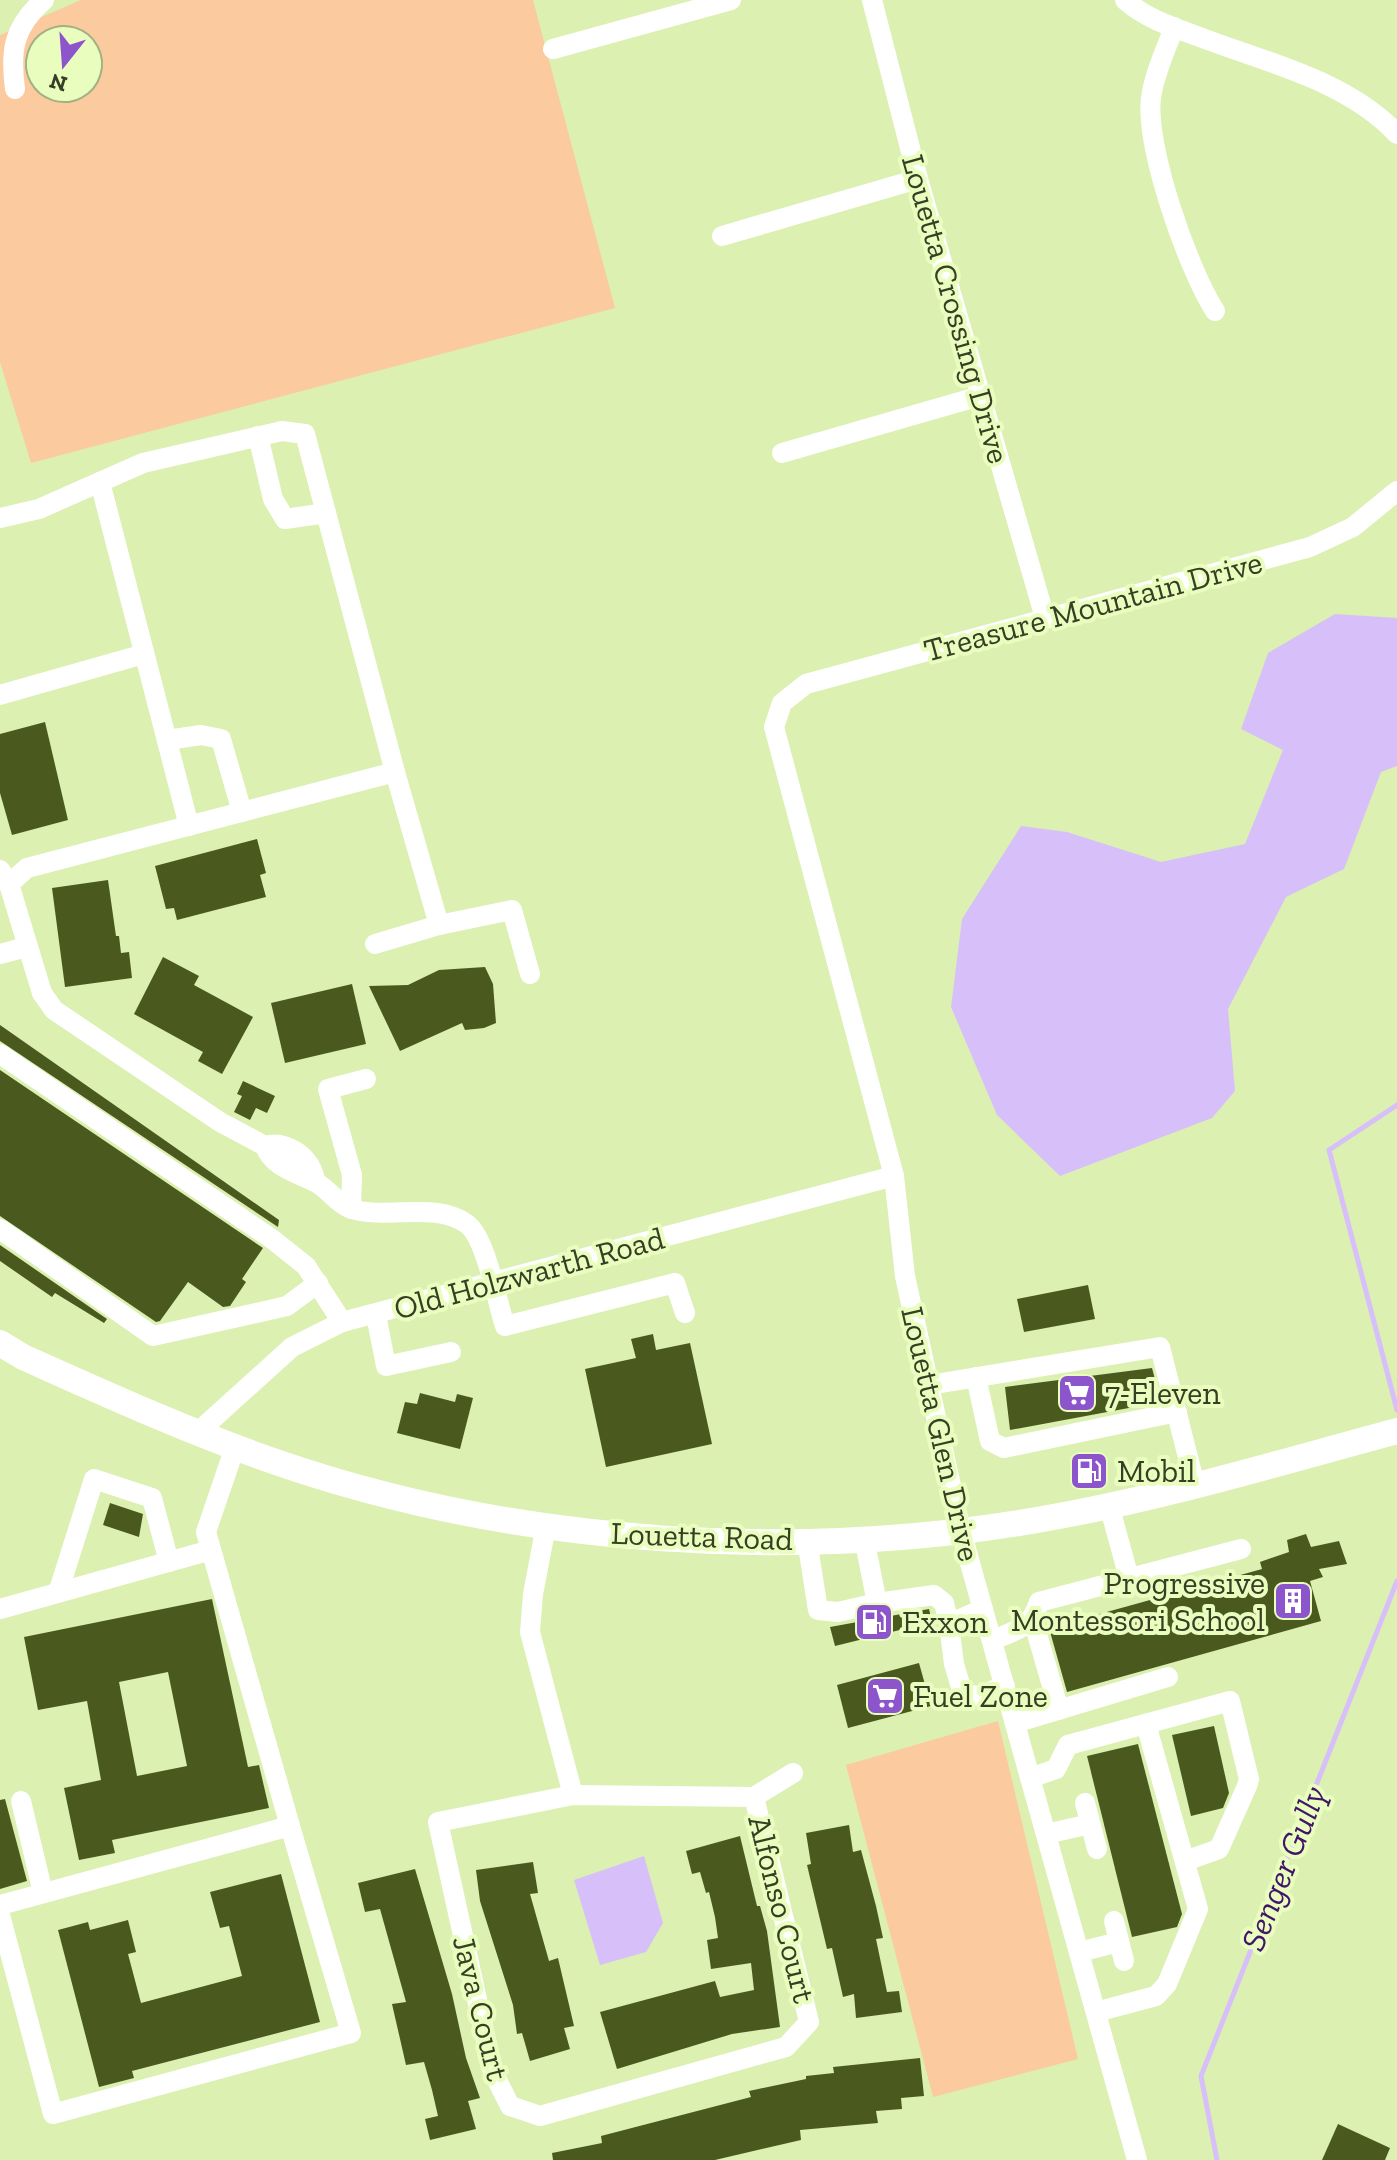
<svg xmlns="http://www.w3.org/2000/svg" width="1397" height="2160" font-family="'Zilla Slab',serif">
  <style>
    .green { fill: #fcca9f; fill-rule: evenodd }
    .water { fill: #d7bffa }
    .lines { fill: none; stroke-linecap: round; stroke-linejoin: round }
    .stream { stroke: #d7bffa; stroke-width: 5 }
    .building { fill: #4a5a1f; fill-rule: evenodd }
    .minor { stroke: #fff; stroke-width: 20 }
    .major { stroke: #fff; stroke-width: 26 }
    .labels { text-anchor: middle; stroke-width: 8; stroke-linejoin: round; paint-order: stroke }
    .street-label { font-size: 32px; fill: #363e24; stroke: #e9febe }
    .poi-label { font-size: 32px; fill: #363e24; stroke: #e9febe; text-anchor: start }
    .water-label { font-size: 34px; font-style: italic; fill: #411669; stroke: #e9febe }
  </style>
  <rect width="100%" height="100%" fill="#dbf0b1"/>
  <g class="green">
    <path d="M81,0H533L615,308L31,463L0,362V35ZM40,40H88V88H40Z"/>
    <polygon points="998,1721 1078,2059 933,2097 846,1765"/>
  </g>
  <g class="water">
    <polygon points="1335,614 1397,618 1397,766 1381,772 1344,869 1286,897 1228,1009 1235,1091 1212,1118 1060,1176 997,1115 951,1007 962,919 1021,826 1067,832 1161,862 1245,844 1283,750 1241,729 1268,653"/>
    <polygon points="644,1856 663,1923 646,1952 600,1965 574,1880"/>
  </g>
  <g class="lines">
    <g class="stream">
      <polyline points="1397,1105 1329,1150 1397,1410"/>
      <polyline points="1217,2160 1201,2076 1397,1581"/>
    </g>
  </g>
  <g class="building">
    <polygon points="45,722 68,820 12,835 0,793 0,734"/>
    <polygon points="257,839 266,873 260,875 266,897 177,920 174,908 166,909 155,866"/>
    <polygon points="108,880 116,936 119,936 121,953 129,952 132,978 65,987 52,888"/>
    <polygon points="163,957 199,976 194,985 253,1017 222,1074 198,1061 203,1052 134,1014"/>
    <polygon points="485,967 493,984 496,1023 484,1028 465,1030 462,1023 400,1051 369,986 408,985 439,970"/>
    <polygon points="352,984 366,1044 285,1063 271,1003"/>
    <polygon points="0,1025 279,1220 278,1227 0,1041"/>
    <polygon points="0,1070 263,1248 242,1279 246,1282 230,1306 223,1307 188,1282 160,1321 156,1322 0,1216"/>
    <polygon points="243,1081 275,1096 267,1113 256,1108 250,1120 234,1112 242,1096 237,1094"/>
    <polygon points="0,1245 107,1319 104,1323 55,1293 52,1297 0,1261"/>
    <polygon points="1088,1285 1095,1319 1024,1332 1017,1299"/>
    <polygon points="653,1334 656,1350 690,1343 712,1444 606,1467 585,1369 636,1358 631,1339"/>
    <polygon points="1152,1368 1161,1402 1010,1430 1005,1387"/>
    <polygon points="420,1393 455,1402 457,1394 473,1398 460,1449 397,1433 405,1402 417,1404"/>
    <polygon points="110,1503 143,1514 139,1537 103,1525"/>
    <polygon points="1306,1534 1311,1547 1339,1541 1347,1564 1319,1569 1323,1577 1310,1581 1321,1621 1067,1692 1049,1628 1262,1569 1260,1562 1289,1552 1287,1540"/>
    <path d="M212,1599L248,1767L259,1765L269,1808L112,1840L115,1853L79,1860L64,1788L101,1780L87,1701L38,1710L24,1637ZM168,1672L187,1766L137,1776L119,1682Z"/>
    <polygon points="929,1609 932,1622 835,1646 830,1627"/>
    <polygon points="919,1663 931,1706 848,1728 837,1685"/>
    <polygon points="1214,1726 1229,1793 1223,1808 1191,1816 1172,1735"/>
    <polygon points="1138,1744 1182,1914 1177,1927 1132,1937 1087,1756"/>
    <polygon points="5,1799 27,1881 0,1889 0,1800"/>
    <polygon points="849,1825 853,1852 861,1850 876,1906 883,1938 876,1939 887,1992 899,1991 902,2012 856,2018 854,1994 843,1997 832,1948 827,1949 807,1865 811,1864 806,1833"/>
    <polygon points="740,1836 757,1906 760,1906 767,1931 780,2027 732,2034 617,2069 600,2012 715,1981 720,1997 754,1990 751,1963 711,1969 707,1940 718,1938 715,1917 709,1892 706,1893 700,1872 692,1874 686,1851"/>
    <polygon points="533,1862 538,1893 530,1894 549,1961 558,1958 574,2026 564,2028 570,2049 530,2061 522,2033 517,2034 513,2005 480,1901 476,1870"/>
    <polygon points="415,1869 452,1994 466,2058 480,2098 468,2101 476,2129 430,2140 425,2119 438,2116 432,2090 424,2062 406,2065 392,2004 406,2002 380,1909 365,1912 358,1883"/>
    <polygon points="281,1874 320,2022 132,2071 134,2078 99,2087 58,1930 88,1922 90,1930 128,1920 136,1952 128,1954 141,2003 242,1976 229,1926 220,1928 210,1892"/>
    <polygon points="920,2058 924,2096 901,2098 902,2109 876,2111 878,2123 800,2130 801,2140 715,2160 553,2160 552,2153 602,2143 601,2136 751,2097 749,2091 806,2079 806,2076 834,2073 833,2067"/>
    <polygon points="1338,2124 1390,2148 1385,2160 1322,2160"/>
  </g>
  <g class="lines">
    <g class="minor">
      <polyline points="872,0 918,179 1045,618"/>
      <path d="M1125,0C1145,18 1172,27 1197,36C1264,62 1347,80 1397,134"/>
      <path d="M1174,27C1166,50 1154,74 1151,98C1145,147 1188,269 1215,311"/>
      <polyline points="553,49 731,0"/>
      <path d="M15,89C10,51 13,27 44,0"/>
      <polyline points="722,236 918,179"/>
      <polyline points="258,436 273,499 285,519 326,513"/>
      <polyline points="782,453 980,396"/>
      <polyline points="100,482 189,826"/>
      <polyline points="0,518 39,509 143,463 282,431 305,434 395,772 27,868 9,884"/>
      <polyline points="0,695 144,654"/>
      <polyline points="167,740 201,735 221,739 242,812"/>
      <path d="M0,870L9,884L42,993L54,1010L220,1122L265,1146C272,1168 301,1174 317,1183C329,1190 339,1205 352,1209C387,1220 435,1201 467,1224C486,1238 497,1302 505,1326L675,1283L685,1313"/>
      <polyline points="439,925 512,910 530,974"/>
      <polyline points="375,944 439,925 395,772"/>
      <polyline points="0,954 26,947"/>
      <polyline points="0,1054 272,1239 306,1266 342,1322"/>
      <path d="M265,1146C288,1139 312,1159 315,1181"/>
      <polyline points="351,1209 352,1175 328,1089 366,1079"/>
      <polyline points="0,1229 153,1336 287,1306 318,1283"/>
      <polyline points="376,1315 386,1366 451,1352"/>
      <polyline points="976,1377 990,1441 1004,1448 1177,1412"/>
      <polyline points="929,1385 1160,1347 1195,1485"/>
      <polyline points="197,1433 292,1347 342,1322 894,1176"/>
      <polyline points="1109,1505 1129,1578"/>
      <polyline points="546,1526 533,1594 530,1632 573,1795"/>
      <polyline points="807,1540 818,1610 838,1612 877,1603 864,1538"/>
      <polyline points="58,1593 94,1479 152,1498 169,1562"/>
      <polyline points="877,1603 934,1595 944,1603 949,1624"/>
      <polyline points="0,1609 211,1550"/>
      <polyline points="983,1609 949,1624 954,1664 963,1694 978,1696 1005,1686"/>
      <polyline points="1033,1620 1059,1710"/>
      <path d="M992,1640C1016,1631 1031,1628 1039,1602L1241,1549"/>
      <polyline points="1015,1723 1168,1677"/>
      <polyline points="1030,1778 1056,1769 1068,1745 1230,1701 1249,1779 1247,1786 1219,1849 1185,1861"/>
      <polyline points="754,1797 809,2022 786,2047 540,2116 510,2106 493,2072 438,1822 573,1795 754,1797 793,1773"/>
      <polyline points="21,1801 43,1893"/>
      <polyline points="1085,1803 1097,1849"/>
      <polyline points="1046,1834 1090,1824"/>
      <polyline points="0,1905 290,1826 206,1532 235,1447"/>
      <polyline points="0,1915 53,2114 351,2033 290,1826"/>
      <polyline points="1114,1921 1124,1961"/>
      <polyline points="1079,1952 1119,1942"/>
      <polyline points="1096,2012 1156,1996 1167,1984 1198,1909 1146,1724"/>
      <polyline points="1137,2160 961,1531 905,1276 894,1176 774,727 782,703 806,684 1310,547 1353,527 1397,491"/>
    </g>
    <path class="major" d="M0,1343L23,1357C106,1394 187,1431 273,1461C517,1546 805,1564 1059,1516C1173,1495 1285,1461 1397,1431"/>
  </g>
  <defs>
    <g id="supermarket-square" transform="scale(2)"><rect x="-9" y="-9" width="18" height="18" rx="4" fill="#8d55cc" stroke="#e9febe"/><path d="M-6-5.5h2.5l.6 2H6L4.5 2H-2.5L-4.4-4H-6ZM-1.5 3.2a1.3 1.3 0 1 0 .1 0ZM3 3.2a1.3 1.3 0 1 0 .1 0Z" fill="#fff"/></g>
    <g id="fuel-square" transform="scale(2)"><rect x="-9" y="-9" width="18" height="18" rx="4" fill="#8d55cc" stroke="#e9febe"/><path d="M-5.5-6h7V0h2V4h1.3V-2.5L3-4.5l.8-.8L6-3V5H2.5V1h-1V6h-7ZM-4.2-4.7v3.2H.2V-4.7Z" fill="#fff"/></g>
    <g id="building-square" transform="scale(2)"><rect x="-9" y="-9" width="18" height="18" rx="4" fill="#8d55cc" stroke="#e9febe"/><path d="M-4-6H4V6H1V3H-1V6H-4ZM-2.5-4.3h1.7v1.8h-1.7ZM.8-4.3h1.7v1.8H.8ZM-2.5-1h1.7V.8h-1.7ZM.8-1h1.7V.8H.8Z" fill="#fff"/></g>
  </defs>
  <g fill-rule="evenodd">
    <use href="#supermarket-square" x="1077" y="1393"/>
    <use href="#fuel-square" x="1089" y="1471"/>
    <use href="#building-square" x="1293" y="1601"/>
    <use href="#fuel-square" x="874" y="1622"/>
    <use href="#supermarket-square" x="885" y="1696"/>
  </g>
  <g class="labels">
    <g class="street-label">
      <text transform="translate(956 309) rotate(74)" y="11">Louetta Crossing Drive</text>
      <text transform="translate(1093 606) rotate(-15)" y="11">Treasure Mountain Drive</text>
      <text transform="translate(529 1273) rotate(-15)" y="11">Old Holzwarth Road</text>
      <text transform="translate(941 1434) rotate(77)" y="11">Louetta Glen Drive</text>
      <text transform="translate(702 1536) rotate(2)" y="11">Louetta Road</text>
      <text transform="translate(782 1909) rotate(76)" y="11">Alfonso Court</text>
      <text transform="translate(481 2008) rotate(76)" y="11">Java Court</text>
    </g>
    <g class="poi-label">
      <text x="1105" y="1404">7-Eleven</text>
      <text x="1117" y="1482">Mobil</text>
      <text x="1265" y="1594" text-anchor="end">Progressive<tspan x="1265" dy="37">Montessori School</tspan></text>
      <text x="902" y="1633">Exxon</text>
      <text x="913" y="1707">Fuel Zone</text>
    </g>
    <g class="water-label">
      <text transform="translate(1283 1868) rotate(-68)" y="12">Senger Gully</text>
    </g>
  </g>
  <g transform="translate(64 64) rotate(197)"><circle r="38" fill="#e9febe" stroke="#a1b180" stroke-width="2"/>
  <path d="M0-6L14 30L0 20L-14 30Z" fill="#8d55cc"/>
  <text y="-12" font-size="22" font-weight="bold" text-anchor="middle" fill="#363e24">N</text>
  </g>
</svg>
